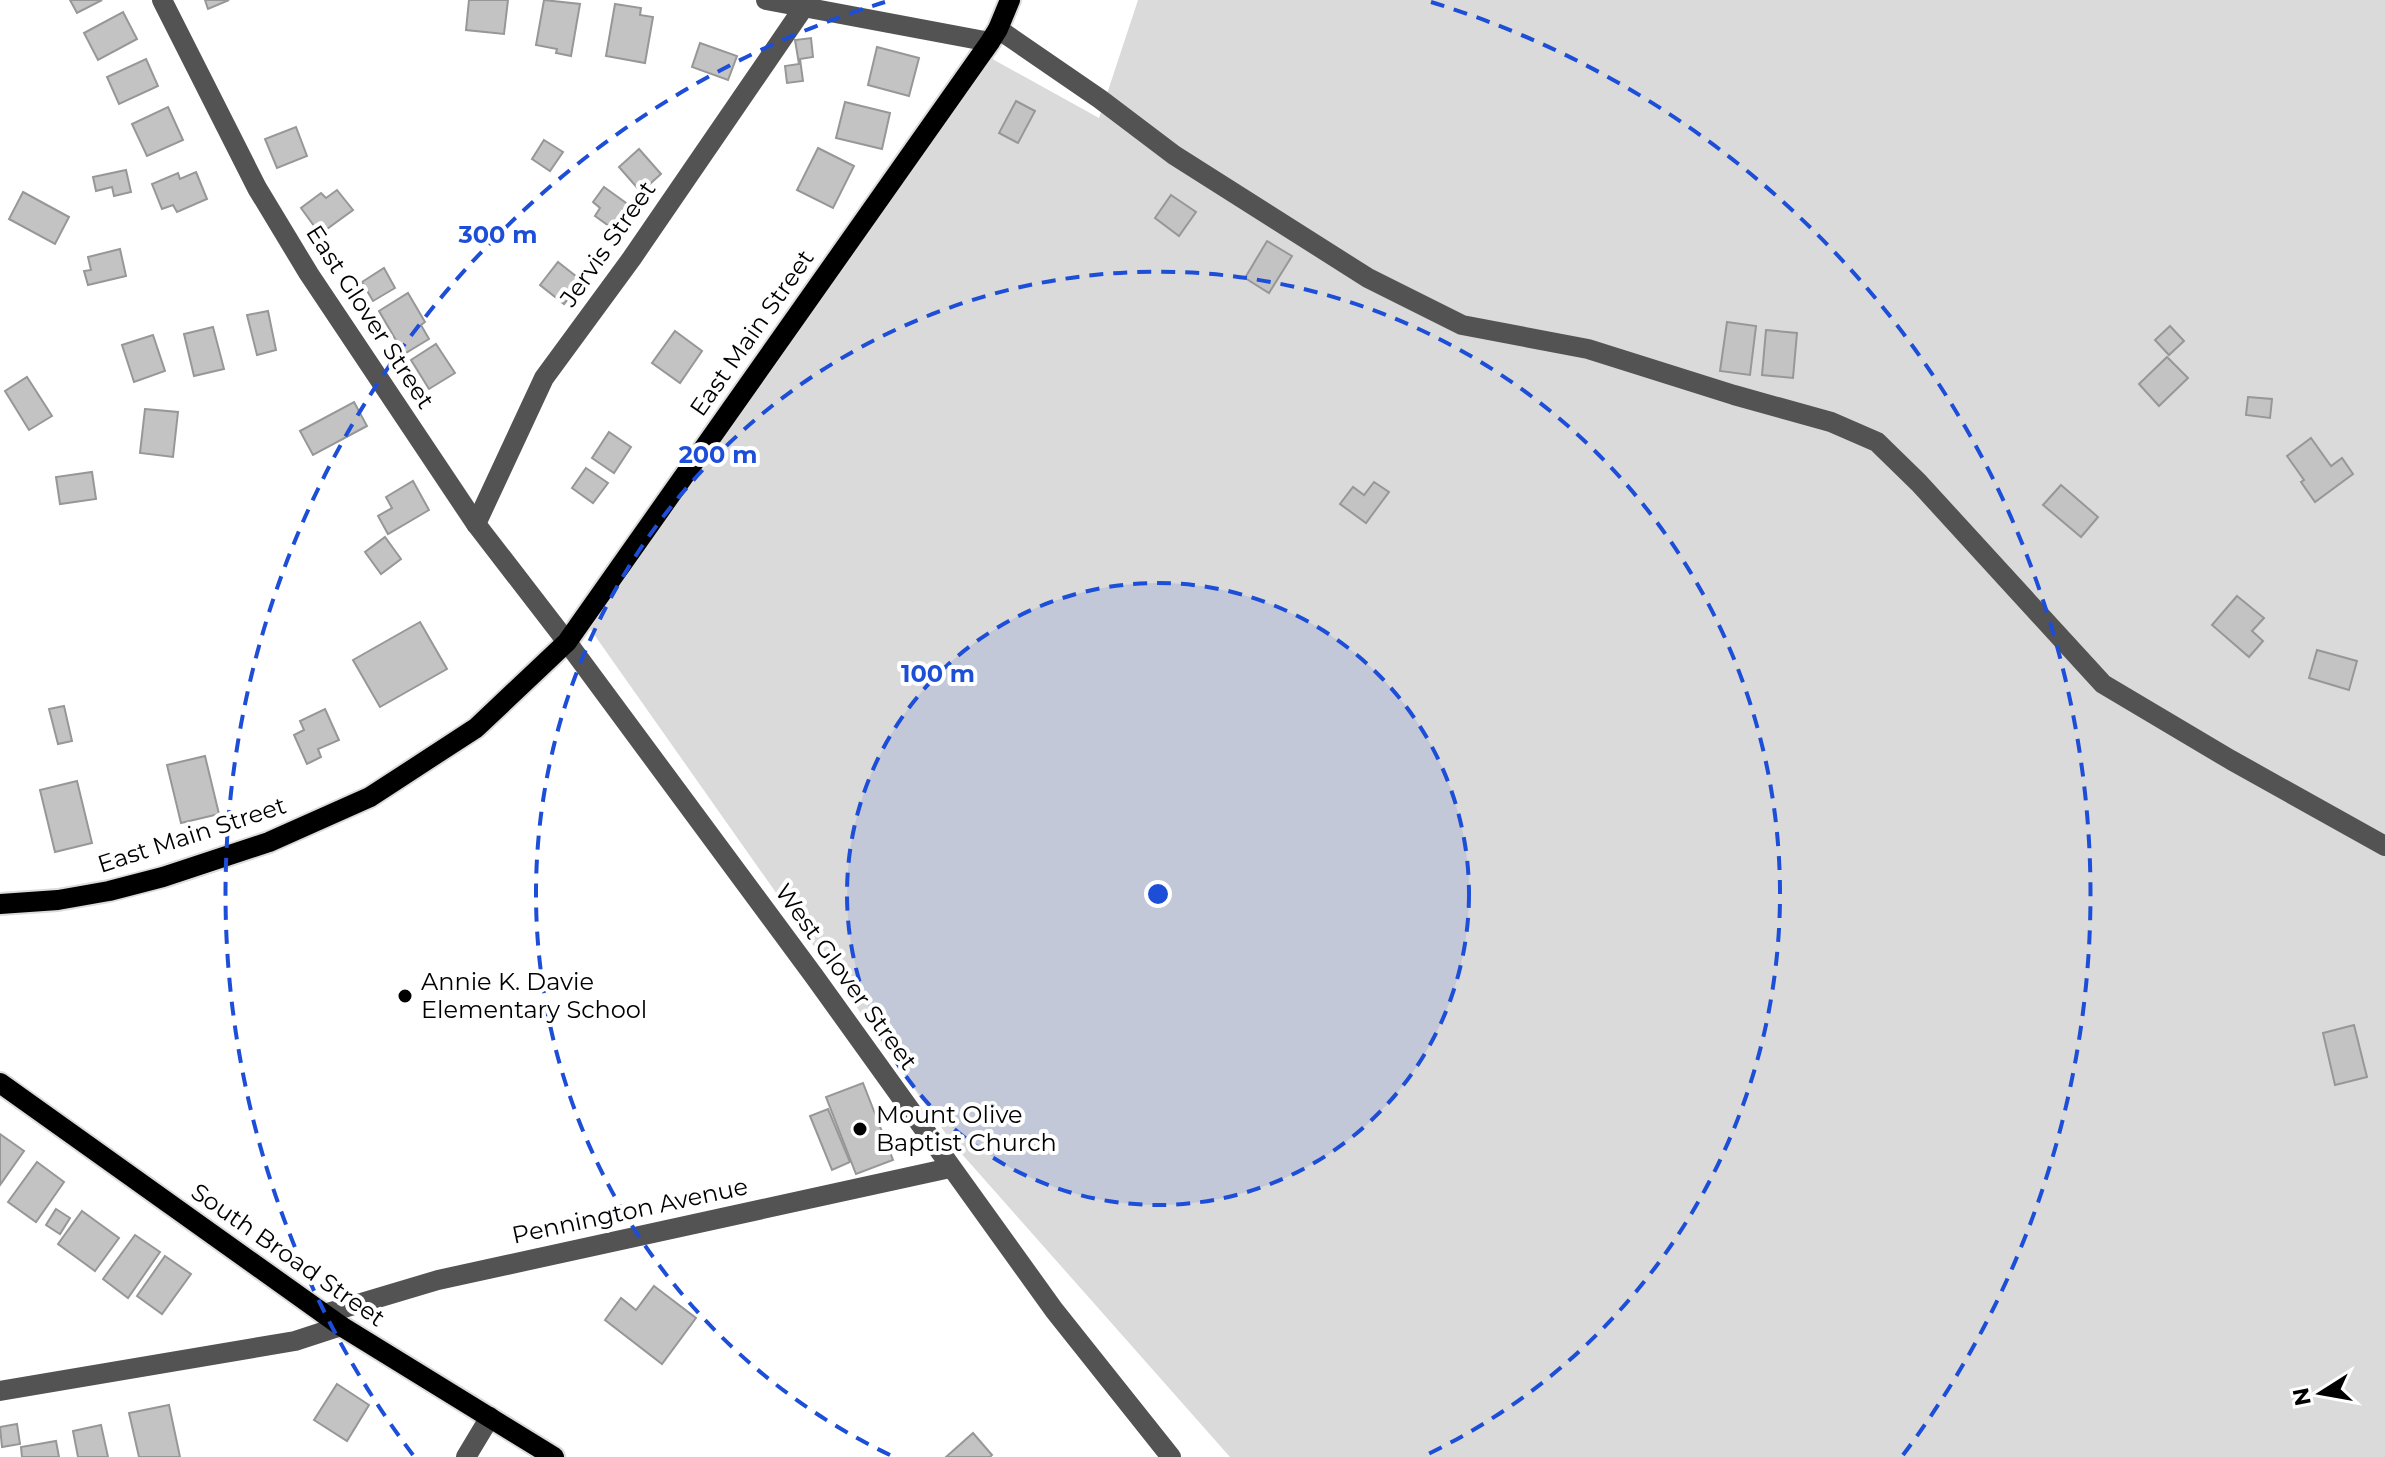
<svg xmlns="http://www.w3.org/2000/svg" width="2385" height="1457" font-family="Montserrat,sans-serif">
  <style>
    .green { fill: #dadada }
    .building { fill: #c3c3c3; stroke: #979797; stroke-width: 2 }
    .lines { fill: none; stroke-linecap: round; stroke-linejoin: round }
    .major-casing { stroke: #dbdbdb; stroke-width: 24 }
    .minor { stroke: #535353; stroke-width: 20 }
    .major { stroke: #000; stroke-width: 20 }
    .ring { fill: none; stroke: #1d4ed8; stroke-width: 4; stroke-dasharray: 14 10 }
    .poi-dot { fill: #000; stroke: #fff; stroke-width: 3 }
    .labels { text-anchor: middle; stroke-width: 8; stroke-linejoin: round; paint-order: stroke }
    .street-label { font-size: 24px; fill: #000; stroke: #fff }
    .poi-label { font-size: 24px; fill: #000; stroke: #fff; text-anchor: start }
    .centre { fill: #1d4ed8; stroke: #fff; stroke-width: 4 }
    .ring-label { font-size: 24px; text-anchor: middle; font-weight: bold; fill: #1d4ed8; stroke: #fff; stroke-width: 8; stroke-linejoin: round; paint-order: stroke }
  </style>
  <rect width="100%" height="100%" fill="#fff"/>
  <polygon class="green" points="1138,0 2385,0 2385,1457 1230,1457 953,1144 586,623 987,56 1099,118"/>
  <g class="building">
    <polygon points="70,0 102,0 77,13"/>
    <polygon points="205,0 229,0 208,9"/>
    <polygon points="469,0 508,0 504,34 466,30"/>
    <polygon points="544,0 580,4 571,56 556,53 557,49 536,45"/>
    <polygon points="615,4 641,8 640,15 653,17 645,63 606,56"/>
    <polygon points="123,12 137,39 98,60 84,33"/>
    <polygon points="811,38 813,57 800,59 803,81 787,83 785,66 799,64 795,40"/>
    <polygon points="700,43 737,56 728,80 692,67"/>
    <polygon points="877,47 919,58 909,96 868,85"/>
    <polygon points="146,59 158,86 119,104 107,77"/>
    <polygon points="1016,101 1035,111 1018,143 999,133"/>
    <polygon points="845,102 890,113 882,149 836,138"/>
    <polygon points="168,107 183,140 147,156 132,124"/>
    <polygon points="296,127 307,156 277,168 265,139"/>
    <polygon points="544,140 563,152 550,171 532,159"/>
    <polygon points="818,148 854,166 833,208 797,190"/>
    <polygon points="639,149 661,174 641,192 619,167"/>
    <polygon points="126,170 131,192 114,196 112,187 96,191 93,177"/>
    <polygon points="196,172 207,199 177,212 173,205 162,209 152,184 178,173 180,179"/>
    <polygon points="604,187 633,208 616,231 595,216 600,208 593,202"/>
    <polygon points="337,190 353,210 320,234 301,208 321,193 326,198"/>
    <polygon points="23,192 69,217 55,244 9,219"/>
    <polygon points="1171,195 1196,212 1179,236 1155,218"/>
    <polygon points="1267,241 1292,256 1269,293 1245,278"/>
    <polygon points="120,249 126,276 88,285 84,271 91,270 88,257"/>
    <polygon points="558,262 582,281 564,304 540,285"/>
    <polygon points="384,268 395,288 373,301 362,282"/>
    <polygon points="408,293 425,322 421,325 429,339 404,354 379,311"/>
    <polygon points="268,311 276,350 257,355 247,315"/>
    <polygon points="1727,322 1756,326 1750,375 1720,371"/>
    <polygon points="2170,326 2184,341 2169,355 2155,340"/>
    <polygon points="213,327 224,369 194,376 184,334"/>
    <polygon points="1766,330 1797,333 1793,378 1762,375"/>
    <polygon points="675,331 702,351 680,383 652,363"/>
    <polygon points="153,335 165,371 134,382 122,345"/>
    <polygon points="436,344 455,373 429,389 411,360"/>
    <polygon points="2167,357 2188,378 2159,406 2139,384"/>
    <polygon points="27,377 52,416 29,430 5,391"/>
    <polygon points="2248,397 2272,399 2270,418 2246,415"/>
    <polygon points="354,402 367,426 313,455 300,431"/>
    <polygon points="145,409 178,412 173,457 140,453"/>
    <polygon points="609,432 631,447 614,473 592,458"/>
    <polygon points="2311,438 2331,466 2342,458 2353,474 2315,502 2301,482 2304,480 2287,456"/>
    <polygon points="586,468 608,483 593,503 572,488"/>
    <polygon points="92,472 96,499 60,504 56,477"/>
    <polygon points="413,481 429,510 388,534 378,516 392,508 386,497"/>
    <polygon points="1374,482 1389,492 1366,523 1340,504 1353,487 1364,495"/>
    <polygon points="2061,485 2098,517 2081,537 2043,505"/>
    <polygon points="385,537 401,559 381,574 365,552"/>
    <polygon points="2237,596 2264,618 2252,631 2263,641 2249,657 2212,625"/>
    <polygon points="420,622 447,669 380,707 353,660"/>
    <polygon points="2317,650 2357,661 2349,690 2309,678"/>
    <polygon points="64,706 72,741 58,744 49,709"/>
    <polygon points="325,709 339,740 318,749 321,757 307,764 294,735 304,730 300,721"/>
    <polygon points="205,756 219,814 181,823 167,765"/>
    <polygon points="77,781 92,843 55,852 40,790"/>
    <polygon points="2354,1025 2367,1077 2335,1085 2323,1033"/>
    <polygon points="863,1083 893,1160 856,1174 826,1097"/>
    <polygon points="828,1109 850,1162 832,1170 810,1116"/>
    <polygon points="0,1134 24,1151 0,1185"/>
    <polygon points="37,1162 64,1182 36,1222 8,1202"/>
    <polygon points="56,1209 70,1218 60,1234 46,1225"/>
    <polygon points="82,1211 119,1238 95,1271 58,1244"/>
    <polygon points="135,1235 160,1252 128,1298 103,1279"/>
    <polygon points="165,1256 191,1274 162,1314 137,1296"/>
    <polygon points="654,1286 696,1318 662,1364 605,1320 621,1298 636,1310"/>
    <polygon points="337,1384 369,1405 347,1441 314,1420"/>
    <polygon points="169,1405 180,1457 139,1457 129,1413"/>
    <polygon points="17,1424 20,1444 2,1447 0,1427"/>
    <polygon points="101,1425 108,1457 78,1457 73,1431"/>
    <polygon points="973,1433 992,1455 990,1457 946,1457"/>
    <polygon points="56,1441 59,1457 22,1457 21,1447"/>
  </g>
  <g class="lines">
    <g class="major-casing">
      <g id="major">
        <polyline points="0,904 58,900 109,891 163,877 269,842 370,797 476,728 567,642 990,42 998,29 1010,0"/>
        <polyline points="0,1083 341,1326 554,1457"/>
      </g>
    </g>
    <g class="minor">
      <polyline points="162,0 257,188 309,274 476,524 567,642 814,976 1054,1310 1171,1457"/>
      <polyline points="766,0 990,42"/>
      <polyline points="998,29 1100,99 1174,155 1368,278 1462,325 1588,349 1734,395 1831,422 1877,442 1919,483 2103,684 2231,760 2385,846"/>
      <polyline points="476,524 544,378 632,258 804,7"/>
      <polyline points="324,1314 438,1280 950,1168"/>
      <polyline points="0,1391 295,1341 341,1326"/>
      <polyline points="466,1457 490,1417"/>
    </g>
    <use href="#major" class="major"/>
  </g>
  <circle cx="1158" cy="894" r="311" fill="#1d4ed8" fill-opacity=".12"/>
  <g class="ring">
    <circle cx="1158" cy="894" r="311"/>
    <path d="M890 1455A622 622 0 1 1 1426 1455"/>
    <path d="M413 1455A933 933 0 0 1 885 2M1431 2A933 933 0 0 1 1903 1455"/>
  </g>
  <g class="poi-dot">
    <circle cx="405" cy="996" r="8"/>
    <circle cx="860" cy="1129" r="8"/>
  </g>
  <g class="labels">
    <g class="street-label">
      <text transform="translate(608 244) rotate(-55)" y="8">Jervis Street</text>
      <text transform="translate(370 317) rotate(57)" y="8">East Glover Street</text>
      <text transform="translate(752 333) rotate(-55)" y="8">East Main Street</text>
      <text transform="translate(192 835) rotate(-18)" y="8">East Main Street</text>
      <text transform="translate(846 977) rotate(54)" y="8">West Glover Street</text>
      <text transform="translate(630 1211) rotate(-12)" y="8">Pennington Avenue</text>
      <text transform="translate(288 1255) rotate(35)" y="8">South Broad Street</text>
    </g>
    <g class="poi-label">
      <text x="421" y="990">Annie K. Davie<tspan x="421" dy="28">Elementary School</tspan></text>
      <text x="876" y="1123">Mount Olive<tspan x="876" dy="28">Baptist Church</tspan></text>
    </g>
  </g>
  <circle cx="1158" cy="894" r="12" class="centre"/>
  <g class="ring-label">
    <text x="498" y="243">300 m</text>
    <text x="718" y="463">200 m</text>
    <text x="938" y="682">100 m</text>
  </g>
  <g transform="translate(2321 1393) rotate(259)" stroke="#ffffff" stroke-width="6" paint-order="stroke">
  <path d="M0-6L14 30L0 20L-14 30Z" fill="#000000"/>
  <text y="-12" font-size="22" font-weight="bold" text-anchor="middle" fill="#000000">N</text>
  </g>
</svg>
